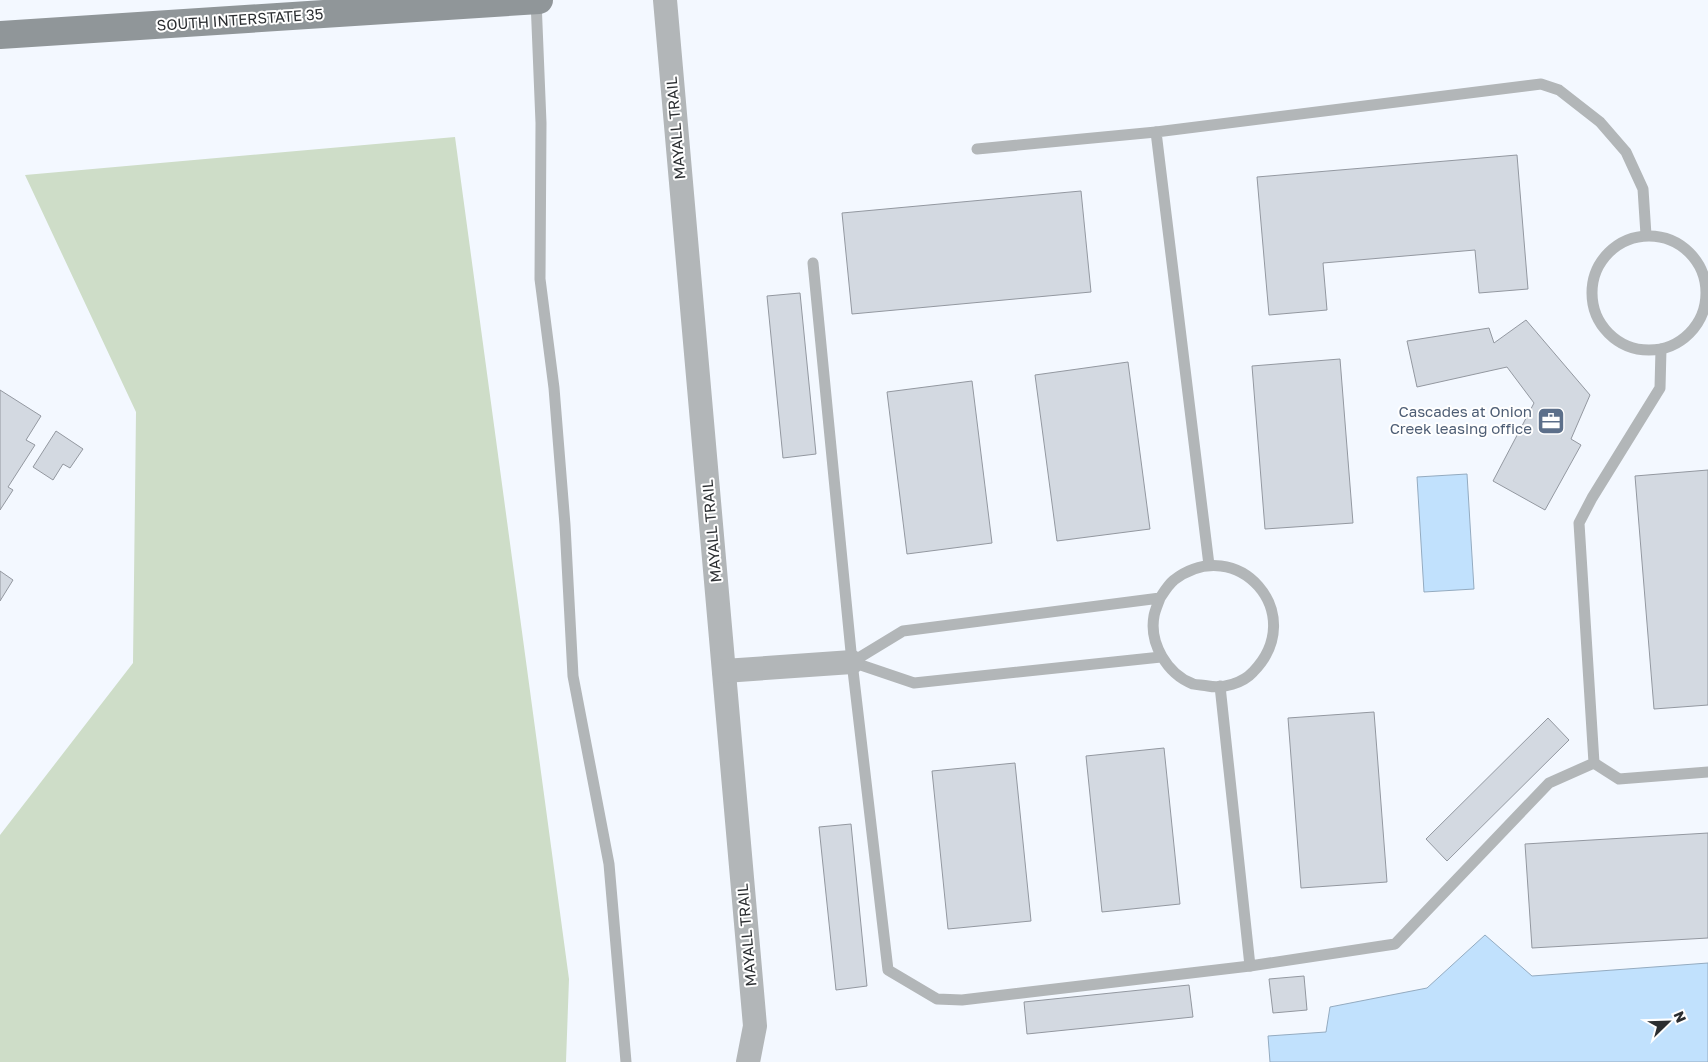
<svg xmlns="http://www.w3.org/2000/svg" width="1708" height="1062" font-family="'Golos Text',sans-serif">
  <style>
    .green { fill: #ceddc8 }
    .water { fill: #c1e1fd; stroke: #94abc0 }
    .building { fill: #d3d9e1; stroke: #9398a0 }
    .lines { fill: none; stroke-linecap: round; stroke-linejoin: round }
    .lane { stroke: #b2b6b8; stroke-width: 11 }
    .street { stroke: #b2b6b8; stroke-width: 24 }
    .secondary { stroke: #909699; stroke-width: 28 }
    .labels { text-anchor: middle; stroke-width: 4; stroke-linejoin: round; paint-order: stroke }
    .street-label { font-size: 15px; fill: #2b2e31; stroke: #fff }
    .service-label { font-size: 15px; fill: #4e5e75; stroke: #fff; text-anchor: end }
  </style>
  <rect width="100%" height="100%" fill="#f3f8ff"/>
  <polygon class="green" points="455,137 569,979 566,1062 0,1062 0,835 133,663 136,412 25,175"/>
  <g class="water">
    <polygon points="1467,474 1474,589 1424,592 1417,477"/>
    <polygon points="1485,935 1532,976 1708,963 1708,1062 1270,1062 1268,1036 1326,1032 1330,1007 1427,988"/>
  </g>
  <g class="building">
    <polygon points="1517,155 1528,289 1479,293 1475,250 1323,263 1327,310 1269,315 1257,177"/>
    <polygon points="1081,191 1091,292 852,314 842,213"/>
    <polygon points="800,293 816,454 783,458 767,296"/>
    <polygon points="1526,320 1590,395 1571,439 1581,445 1545,510 1493,481 1534,403 1507,367 1417,387 1407,341 1489,328 1494,343"/>
    <polygon points="1340,359 1353,523 1265,529 1252,366"/>
    <polygon points="1128,362 1150,529 1057,541 1035,375"/>
    <polygon points="972,381 992,543 907,554 887,392"/>
    <polygon points="0,390 41,416 26,440 35,445 8,487 13,490 0,510"/>
    <polygon points="56,431 83,449 70,468 63,464 53,480 33,467"/>
    <polygon points="1708,470 1708,705 1654,709 1635,476"/>
    <polygon points="0,571 13,580 0,601"/>
    <polygon points="1374,712 1387,882 1301,888 1288,718"/>
    <polygon points="1548,718 1569,740 1447,861 1426,839"/>
    <polygon points="1164,748 1180,904 1102,912 1086,756"/>
    <polygon points="1015,763 1031,921 948,929 932,771"/>
    <polygon points="851,824 867,986 836,990 819,827"/>
    <polygon points="1708,833 1708,938 1532,948 1525,844"/>
    <polygon points="1304,976 1307,1010 1273,1013 1269,979"/>
    <polygon points="1189,985 1193,1017 1027,1034 1024,1002"/>
  </g>
  <g class="lines">
    <g class="lane">
      <polyline points="536,0 541,123 540,279 554,388 565,525 573,676 609,864 626,1062"/>
      <polyline points="977,149 1156,132"/>
      <circle cx="1649" cy="293" r="57"/>
      <polyline points="813,263 852,662 888,970 937,999 962,1000 1250,966"/>
      <polyline points="1209,565 1156,132 1541,84 1559,90 1600,122 1626,152 1643,189 1646,235"/>
      <path d="M1160,598C1158,604 1155,610 1154,616C1149,643 1167,674 1193,684C1197,685 1203,685 1208,686C1223,689 1243,683 1253,672C1310,614 1237,532 1174,580C1168,585 1164,592 1160,598L903,631L852,662L914,683L1161,657"/>
      <polyline points="1220,686 1250,966 1395,944 1549,783 1594,763 1579,523 1592,498 1660,388 1661,349"/>
      <polyline points="1594,763 1619,779 1708,772"/>
    </g>
    <g class="street">
      <polyline points="665,0 755,1026 748,1062"/>
      <polyline points="724,671 852,662"/>
    </g>
    <polyline class="secondary" points="0,35 539,0"/>
  </g>
  <defs>
    <g id="office-square" transform="scale(1.4375)"><rect x="-9" y="-9" width="18" height="18" rx="4" fill="#5c6f8a" stroke="#fff"/><path d="M-6-3h4V-5.5h4V-3h4V5H-6ZM-1-4.5V-3h2v-1.5ZM-6 0V1H6V0Z" fill="#fff"/></g>
  </defs>
  <g fill-rule="evenodd">
    <use href="#office-square" x="1551" y="421"/>
  </g>
  <g class="labels">
    <g class="street-label">
      <text transform="translate(240 20) rotate(-4)" y="5">SOUTH INTERSTATE 35</text>
      <text transform="translate(676 128) rotate(-95)" y="5">MAYALL TRAIL</text>
      <text transform="translate(712 531) rotate(-95)" y="5">MAYALL TRAIL</text>
      <text transform="translate(747 935) rotate(-95)" y="5">MAYALL TRAIL</text>
    </g>
    <g class="service-label">
      <text x="1532" y="417">Cascades at Onion<tspan x="1532" dy="17">Creek leasing office</tspan></text>
    </g>
  </g>
  <g transform="translate(1668 1022) rotate(67)" stroke="#ffffff" stroke-width="4" paint-order="stroke">
  <path d="M0-4L9 19L0 12L-9 19Z" fill="#2b2e31"/>
  <text y="-8" font-size="14" font-weight="bold" text-anchor="middle" fill="#2b2e31">N</text>
  </g>
</svg>
